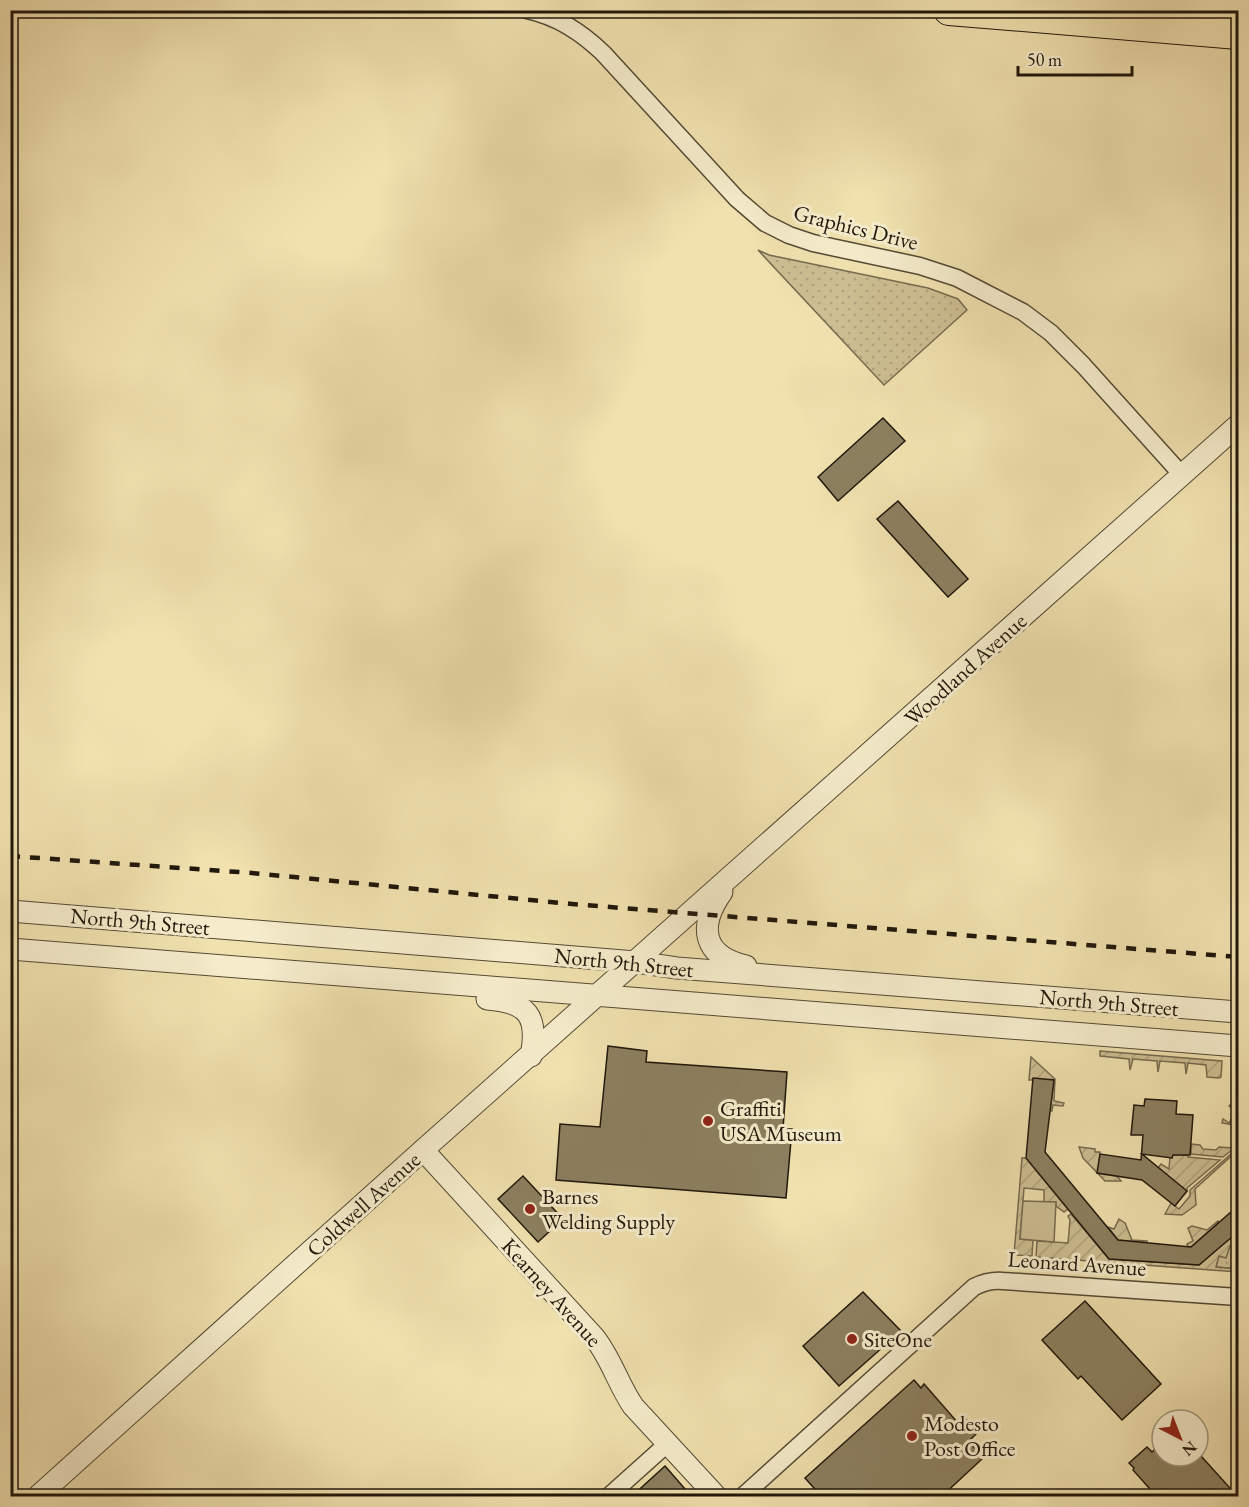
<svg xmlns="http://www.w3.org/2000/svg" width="1249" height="1507" font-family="'EB Garamond',serif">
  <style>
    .grass { fill: url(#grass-dots); stroke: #766b4f; stroke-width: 1.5 }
    .garden { fill: url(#garden-furrows); stroke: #766b4f; stroke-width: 1.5 }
    .pitch { fill: #cdbf93; stroke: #766b4f; stroke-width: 1.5 }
    .building { fill: #8c8060; stroke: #20170b; stroke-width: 1.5 }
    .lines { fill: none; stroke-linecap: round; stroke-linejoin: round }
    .minor-casing { stroke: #544a34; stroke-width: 19 }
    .tertiary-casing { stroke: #544a34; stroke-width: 23 }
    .motorway-casing { stroke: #20170b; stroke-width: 32 }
    .minor { stroke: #f5eccb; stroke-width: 16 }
    .tertiary { stroke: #f5eccb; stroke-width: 21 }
    .motorway { stroke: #f0e1af; stroke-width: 30 }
    .rail { stroke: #20170b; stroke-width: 4.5; stroke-dasharray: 10 10; stroke-linecap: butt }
    .poi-dot { fill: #8f2418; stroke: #f5eccb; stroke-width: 2 }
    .labels { text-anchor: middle; stroke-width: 6; stroke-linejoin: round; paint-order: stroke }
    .street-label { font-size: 22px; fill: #20170b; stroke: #f5eccb }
    .poi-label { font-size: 22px; fill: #20170b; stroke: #f5eccb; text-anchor: start }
  </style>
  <defs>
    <pattern id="grass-dots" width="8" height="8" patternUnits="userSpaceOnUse" patternTransform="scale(1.5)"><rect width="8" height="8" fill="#cdbf93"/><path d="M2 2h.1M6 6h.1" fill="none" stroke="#b0a37d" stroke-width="1.8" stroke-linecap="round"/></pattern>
    <pattern id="garden-furrows" width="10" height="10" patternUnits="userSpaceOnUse" patternTransform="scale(1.5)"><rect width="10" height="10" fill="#cdbf93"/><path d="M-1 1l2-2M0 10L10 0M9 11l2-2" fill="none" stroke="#b0a37d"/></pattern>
  </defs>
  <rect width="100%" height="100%" fill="#f0e1af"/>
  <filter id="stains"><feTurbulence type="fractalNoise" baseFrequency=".00333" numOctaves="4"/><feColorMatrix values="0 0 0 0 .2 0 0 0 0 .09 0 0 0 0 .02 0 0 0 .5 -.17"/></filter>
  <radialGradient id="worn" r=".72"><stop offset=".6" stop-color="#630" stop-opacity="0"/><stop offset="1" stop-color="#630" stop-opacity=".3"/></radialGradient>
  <g class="grass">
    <polygon points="758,250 769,255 928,288 958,299 967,310 884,385"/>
    <polygon points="1238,1244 1238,1269 1216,1267 1218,1256 1230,1246 1237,1248"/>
  </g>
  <g class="garden">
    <polygon points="1100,1051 1222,1061 1221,1077 1219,1078 1207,1077 1206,1065 1188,1063 1186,1074 1185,1063 1160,1061 1158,1072 1157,1061 1133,1059 1130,1070 1129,1059 1100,1056"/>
    <polygon points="1031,1057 1055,1079 1054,1101 1064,1103 1063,1106 1053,1105 1052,1111 1050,1111 1054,1080 1029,1080"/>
    <polygon points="1231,1104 1238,1110 1237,1145 1233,1144 1234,1125 1222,1123 1223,1119 1229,1123 1236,1112 1229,1106"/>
    <polygon points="1191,1144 1200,1145 1203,1149 1216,1150 1219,1147 1232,1148 1232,1150 1223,1157 1191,1154"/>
    <polygon points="1079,1147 1095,1149 1095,1152 1100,1152 1098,1173 1117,1176 1121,1181 1105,1181 1083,1158"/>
    <polygon points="1238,1148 1238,1150 1195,1189 1196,1205 1182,1215 1165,1214 1171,1203 1179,1209 1190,1196 1190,1190"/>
    <polygon points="1173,1155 1188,1155 1188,1157 1220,1160 1187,1188 1187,1191 1158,1168 1161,1164 1169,1169 1170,1157 1172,1158"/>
    <polygon points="1022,1158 1026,1158 1068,1209 1064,1212 1056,1206 1056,1202 1044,1202 1044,1190 1024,1188 1020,1239 1033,1240 1032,1256 1014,1255"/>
    <polygon points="1071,1214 1109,1259 1199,1265 1238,1231 1237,1248 1230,1246 1226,1258 1219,1256 1216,1267 1238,1269 1238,1272 1036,1257 1037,1241 1068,1243 1070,1220 1068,1216"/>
    <polygon points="1119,1219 1125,1223 1132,1240 1147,1241 1147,1243 1118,1240 1108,1227 1114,1229"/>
    <polygon points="1218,1221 1219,1222 1191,1247 1188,1247 1187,1244 1193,1241 1188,1228 1192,1226 1207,1230"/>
  </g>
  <polygon class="pitch" points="1023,1201 1056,1202 1054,1242 1020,1239"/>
  <g class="building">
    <polygon points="883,418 905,441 838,501 818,477"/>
    <polygon points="898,501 968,579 948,597 877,519"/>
    <polygon points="608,1046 647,1051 646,1062 787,1072 783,1129 792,1129 786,1198 556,1180 560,1124 600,1127"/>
    <polygon points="1033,1078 1054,1080 1045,1152 1118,1240 1191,1247 1239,1205 1239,1231 1199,1265 1109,1259 1026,1158"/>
    <polygon points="1145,1099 1177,1101 1176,1114 1193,1115 1190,1155 1173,1155 1172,1158 1142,1154 1187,1191 1175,1206 1142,1180 1097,1173 1100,1154 1141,1160 1143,1135 1131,1135 1134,1105 1144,1106"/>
    <polygon points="523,1176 563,1219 538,1242 498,1199"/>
    <polygon points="863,1292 901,1331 839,1386 803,1346"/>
    <polygon points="1085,1301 1161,1384 1122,1420 1081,1376 1078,1379 1042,1340"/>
    <polygon points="914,1380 921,1388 924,1384 958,1423 964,1417 978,1432 969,1441 983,1458 941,1497 822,1497 805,1478"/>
    <polygon points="1162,1443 1162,1456 1201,1456 1238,1497 1157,1497 1133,1470 1134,1468 1129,1463 1147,1447 1152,1452"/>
    <polygon points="665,1466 692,1497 631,1497"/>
  </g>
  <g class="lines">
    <g class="minor-casing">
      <g id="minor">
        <path d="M527,10C558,17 581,32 603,53L737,199L765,223L789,235L813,243L920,266L957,278L1023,312L1051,333L1083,365L1182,475"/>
        <polyline points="609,1496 667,1444"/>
        <path d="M743,1496L974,1287C984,1282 992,1280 1003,1281L1238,1297"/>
      </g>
    </g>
    <g class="tertiary-casing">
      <g id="tertiary">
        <path d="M722,892C698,926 702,956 746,966"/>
        <polyline points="10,911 636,962 677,968 1238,1012"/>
        <polyline points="10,949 1238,1046"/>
        <path d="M487,999C527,1002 539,1015 531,1056"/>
        <path d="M423,1150L594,1337C611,1358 618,1384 633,1406L716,1496"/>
        <polyline points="38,1496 423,1150 1238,425"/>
      </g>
    </g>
    <g class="motorway-casing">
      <polyline id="motorway" points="949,10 1238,34"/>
    </g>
    <use href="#minor" class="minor"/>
    <use href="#tertiary" class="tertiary"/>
    <use href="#motorway" class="motorway"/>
    <polyline class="rail" points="10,856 252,873 572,904 1238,957"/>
  </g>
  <g class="poi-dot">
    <circle cx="708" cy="1121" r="6"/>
    <circle cx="530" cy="1209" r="6"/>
    <circle cx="852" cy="1339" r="6"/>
    <circle cx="912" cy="1436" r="6"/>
  </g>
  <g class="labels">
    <g class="street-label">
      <text transform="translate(856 227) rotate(14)" y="8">Graphics Drive</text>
      <text transform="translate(965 669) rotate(-42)" y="8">Woodland Avenue</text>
      <text transform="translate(140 921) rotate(5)" y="8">North 9th Street</text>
      <text transform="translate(624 962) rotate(6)" y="8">North 9th Street</text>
      <text transform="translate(1109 1002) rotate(5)" y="8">North 9th Street</text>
      <text transform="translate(363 1204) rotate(-42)" y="8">Coldwell Avenue</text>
      <text transform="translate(1077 1263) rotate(4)" y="8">Leonard Avenue</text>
      <text transform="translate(552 1292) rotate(48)" y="8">Kearney Avenue</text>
    </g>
    <g class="poi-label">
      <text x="720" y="1116">Graffiti<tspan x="720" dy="25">USA Museum</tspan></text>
      <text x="542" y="1204">Barnes<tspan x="542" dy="25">Welding Supply</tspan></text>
      <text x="864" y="1347">SiteOne</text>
      <text x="924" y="1431">Modesto<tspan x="924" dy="25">Post Office</tspan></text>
    </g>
  </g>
  <rect width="1249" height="1507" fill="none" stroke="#f0e1af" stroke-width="36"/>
  <rect x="12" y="12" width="1225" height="1483" fill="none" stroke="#20170b" stroke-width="3"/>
  <rect x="18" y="18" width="1213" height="1471" fill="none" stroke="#20170b" stroke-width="1.5"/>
  <g transform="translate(1180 1438) rotate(138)"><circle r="28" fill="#f5eccb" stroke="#a0977e" stroke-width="1.5"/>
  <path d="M0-4.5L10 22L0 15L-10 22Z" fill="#8f2418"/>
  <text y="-9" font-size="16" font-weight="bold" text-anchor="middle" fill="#20170b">N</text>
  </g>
  <path d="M1018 66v9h114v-9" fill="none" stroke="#20170b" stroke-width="3"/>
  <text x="1027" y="66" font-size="18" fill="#20170b" stroke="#f5eccb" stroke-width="4.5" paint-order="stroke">50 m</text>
  <rect width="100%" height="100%" filter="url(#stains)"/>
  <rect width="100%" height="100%" fill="url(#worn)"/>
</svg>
